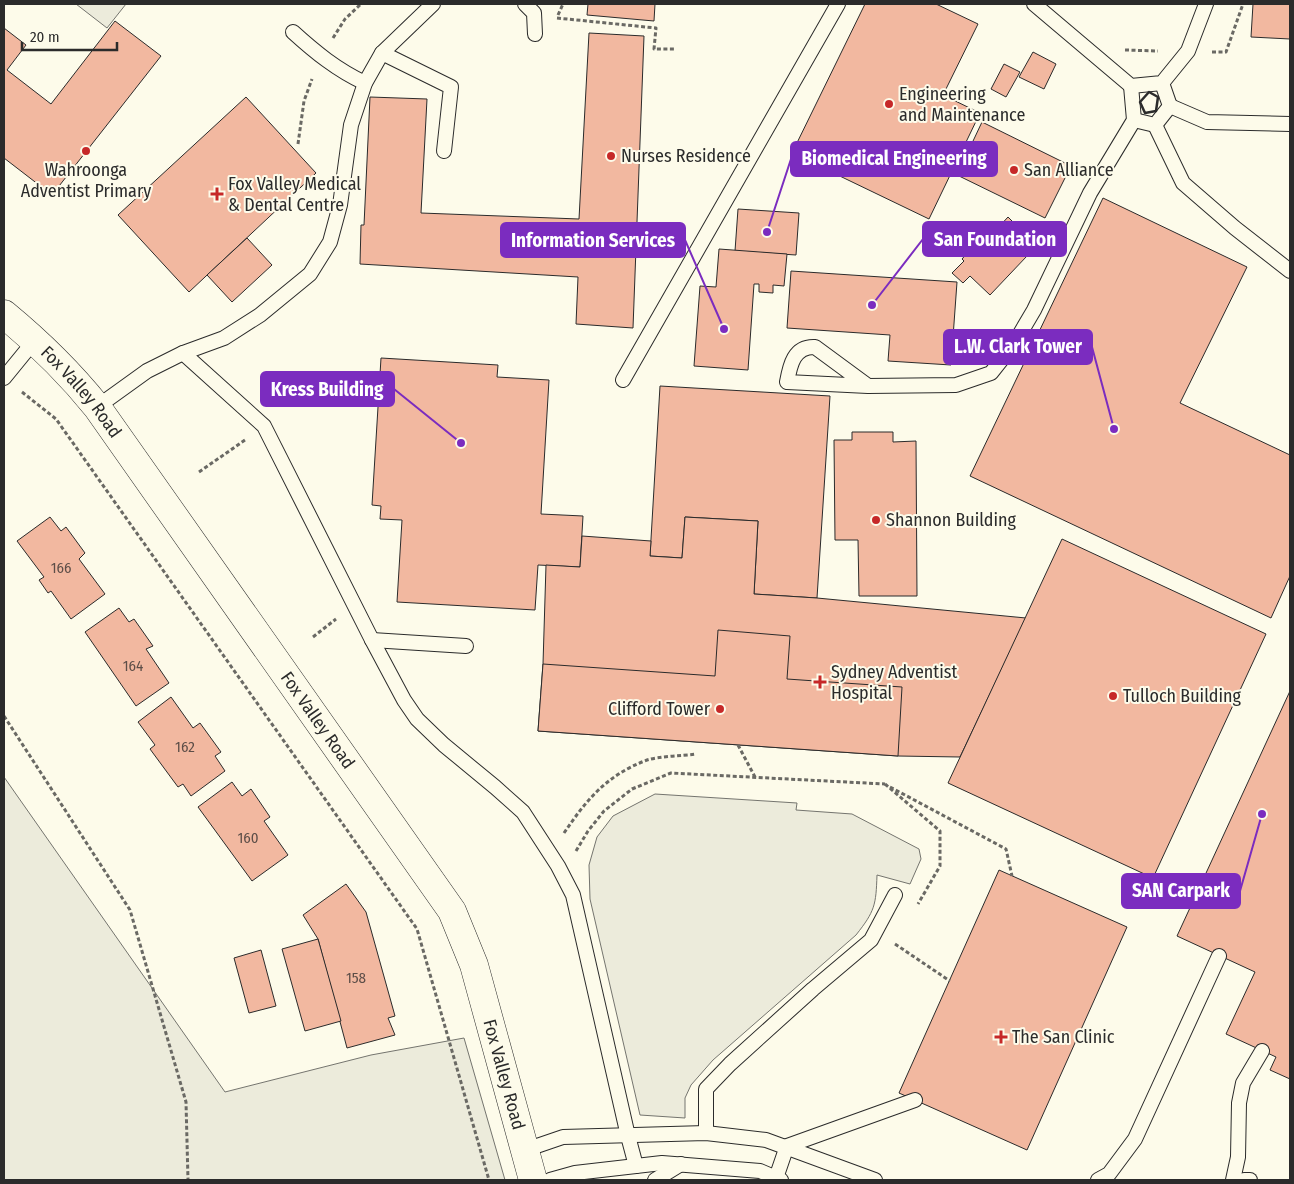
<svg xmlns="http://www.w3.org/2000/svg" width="1294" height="1184" font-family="'Fira Sans Condensed',sans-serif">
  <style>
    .green { fill: #ecebdb; stroke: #74746e }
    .building { fill: #f2b8a0; stroke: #2b2b2b }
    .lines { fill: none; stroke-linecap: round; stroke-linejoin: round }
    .lane-casing { stroke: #2b2b2b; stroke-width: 16 }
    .secondary-casing { stroke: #2b2b2b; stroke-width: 29 }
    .path { stroke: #6a6964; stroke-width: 3; stroke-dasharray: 4 2.5; stroke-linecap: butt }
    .lane { stroke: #fdfbea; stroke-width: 14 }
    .secondary { stroke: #fdfbea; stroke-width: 28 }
    .wall { stroke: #2b2b2b; stroke-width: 2.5 }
    .poi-dot { fill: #c62828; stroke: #fdfbea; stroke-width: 2 }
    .labels { text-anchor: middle; stroke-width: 4; stroke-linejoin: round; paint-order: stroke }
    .number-label { font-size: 15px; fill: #5d4e48 }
    .poi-label { font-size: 18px; fill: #2b2b2b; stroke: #fdfbea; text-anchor: start }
    .street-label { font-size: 18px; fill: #2b2b2b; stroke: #fdfbea }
    .leader { fill: none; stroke: #7b2cbf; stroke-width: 2 }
    .callout-dot { fill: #7b2cbf; stroke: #fdfbea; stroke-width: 2 }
    .callout { fill: #7b2cbf; stroke: #7b2cbf; stroke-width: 2 }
    .callout-label { font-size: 19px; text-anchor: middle; font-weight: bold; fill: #fff }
  </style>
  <rect width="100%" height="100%" fill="#fdfbea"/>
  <g class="green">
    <polygon points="76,4 126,4 107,28"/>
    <polygon points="4,777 225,1092 371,1055 464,1038 505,1180 4,1180"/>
    <path d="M655,794L797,803L796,810L852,814L919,849L921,859L910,884L877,875C876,905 875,911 856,935L713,1060L691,1085L685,1098V1118L640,1115L590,899L589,865L597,837L613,816Z"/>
  </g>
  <g class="building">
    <polygon points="588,4 655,4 654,21 587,15"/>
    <polygon points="865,4 936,4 978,24 943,95 980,113 929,219 792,153"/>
    <polygon points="1253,4 1290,4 1290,39 1251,37"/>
    <polygon points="115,21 161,56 52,195 4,158 4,28 26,45 7,70 51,104"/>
    <polygon points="589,33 644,36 633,328 576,324 578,277 360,264 361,225 364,225 370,97 427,99 421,213 579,219"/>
    <polygon points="1033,52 1056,64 1044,89 1019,77"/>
    <polygon points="1004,64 1020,72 1006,97 991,89"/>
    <polygon points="246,97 316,173 189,292 118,215"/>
    <polygon points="982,122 1071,166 1045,218 957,175"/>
    <polygon points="1103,198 1247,267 1180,403 1290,455 1290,576 1271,618 970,476"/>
    <polygon points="738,209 799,213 796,255 735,251"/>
    <polygon points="1008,217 1022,231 1012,241 1027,256 990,295 970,276 963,283 952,273 964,261 962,259 970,250 966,245 980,231 984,235 989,230 991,231 995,227 997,229"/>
    <polygon points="247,238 272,265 232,302 207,275"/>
    <polygon points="719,249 787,254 784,286 773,285 773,293 759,292 759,284 754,284 748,370 694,366 700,286 716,287"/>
    <polygon points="791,271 957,282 951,365 888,361 890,335 787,328"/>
    <polygon points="381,358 498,365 497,377 549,380 541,514 583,516 580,567 538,565 535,610 397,602 402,520 380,519 381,506 372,505"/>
    <polygon points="660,386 830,396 817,598 754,594 758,521 685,517 682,558 650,556"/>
    <polygon points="852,432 893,432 893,442 916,441 917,596 859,596 858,540 835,540 834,440 852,440"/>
    <polygon points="50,517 61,531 66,527 85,553 79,559 105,594 71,619 51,591 48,593 39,580 44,577 17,541"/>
    <polygon points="685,517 758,521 754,594 817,598 1026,618 960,757 898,756 538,731 543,664 546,565 580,567 582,536 651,541 650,556 682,558"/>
    <polygon points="1062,539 1266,634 1153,878 948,783"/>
    <polygon points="119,608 129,622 134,619 153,646 146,649 169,683 136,706 85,632"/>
    <polygon points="718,630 790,636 787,679 902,687 898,756 538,731 543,664 715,676"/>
    <polygon points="1290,691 1290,1079 1270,1070 1276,1057 1226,1034 1255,972 1177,936"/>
    <polygon points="171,697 193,728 200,723 221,752 215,756 225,771 191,796 183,784 178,787 150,749 155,745 138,722"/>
    <polygon points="232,782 242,796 251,789 270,817 264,821 288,855 252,881 198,807"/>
    <polygon points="999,870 1127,927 1027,1150 899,1093"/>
    <polygon points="346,884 366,912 395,1016 388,1018 395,1035 347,1048 318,939 303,915"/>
    <polygon points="318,939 341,1021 305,1031 282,949"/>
    <polygon points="261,950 276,1006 249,1013 234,958"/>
  </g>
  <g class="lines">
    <g class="lane-casing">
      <g id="lane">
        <polyline points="525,4 534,13 535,34"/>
        <polyline points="1034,4 1131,86 1162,83 1188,51 1206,4"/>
        <path d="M293,32C315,52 337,70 365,83"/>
        <polyline points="382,53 451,87 444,151"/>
        <polyline points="1170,106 1207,122 1290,124"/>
        <polyline points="1134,120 1155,125 1170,106 1162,83"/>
        <polyline points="1155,125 1183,183 1235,228 1290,271"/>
        <polyline points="183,353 264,426 372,640 404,700 417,719 444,745 495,787 523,812 558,866 573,895 628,1136 636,1166"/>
        <polyline points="4,378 35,340"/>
        <polyline points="623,380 838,4"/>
        <path d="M868,386L815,347C794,346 790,365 787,382L868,386L956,385L991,373L1014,344L1034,310L1090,193L1134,120L1131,86"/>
        <polyline points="97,407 147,371 183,353 224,338 260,315 310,274 330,242 340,205 351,125 365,83 382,53 433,4"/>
        <polyline points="372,640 466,646"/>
        <polyline points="706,1133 706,1089 730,1064 813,989 871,940 895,895"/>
        <polyline points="525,1150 563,1137 706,1133 766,1140 875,1180"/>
        <polyline points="776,1178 787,1146 915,1100"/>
        <polyline points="550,1180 575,1173 662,1163 760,1171 781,1180"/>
        <polyline points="655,1180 681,1164"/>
        <polyline points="1098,1180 1109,1174 1135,1139 1219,956"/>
        <polyline points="1233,1180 1238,1157 1239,1103 1243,1083 1262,1051"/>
        <polyline points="1244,1180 1250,1180"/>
      </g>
    </g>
    <g class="secondary-casing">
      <g id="secondary">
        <path id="s1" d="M4,314C38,342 69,372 97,407L452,911L474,965L533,1180"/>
      </g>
    </g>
    <g class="path">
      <polyline points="558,15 563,4"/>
      <polyline points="557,18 656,28 654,49 676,49"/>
      <polyline points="333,38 345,19 361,4"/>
      <polyline points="1125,50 1158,51"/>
      <polyline points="1212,52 1226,52 1243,4"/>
      <polyline points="298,144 304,101 312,79"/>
      <polyline points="22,392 56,419 417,929 489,1180"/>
      <polyline points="199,472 245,440"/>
      <polyline points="313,637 336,619"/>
      <polyline points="4,716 130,910 186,1102 188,1180"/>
      <polyline points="738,745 755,777"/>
      <polyline points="885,784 940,831 940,866 918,904"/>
      <polyline points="890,787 1006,849 1012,876"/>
      <path d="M564,833C587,799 607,775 647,760C660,756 682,756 696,754"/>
      <polyline points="576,851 588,831 604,811 632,789 671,773 885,784"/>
      <polyline points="895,944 950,981"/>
    </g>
    <use href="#lane" class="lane"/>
    <use href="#secondary" class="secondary"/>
    <polygon class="wall" points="1149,92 1158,97 1156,111 1145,113 1140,102"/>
  </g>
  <g class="poi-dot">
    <circle cx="889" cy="104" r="5"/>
    <circle cx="86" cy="151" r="5"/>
    <circle cx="611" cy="156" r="5"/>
    <circle cx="1014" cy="170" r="5"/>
    <path d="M214.5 186.5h5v5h5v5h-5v5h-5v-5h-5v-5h5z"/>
    <circle cx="876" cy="520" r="5"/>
    <path d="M817.5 674.5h5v5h5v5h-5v5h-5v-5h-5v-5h5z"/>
    <circle cx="1113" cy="696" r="5"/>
    <circle cx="720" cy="709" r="5"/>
    <path d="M998.5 1029.5h5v5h5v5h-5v5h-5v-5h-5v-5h5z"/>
  </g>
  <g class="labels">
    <g class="number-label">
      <text x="61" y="573">166</text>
      <text x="133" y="671">164</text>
      <text x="185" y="752">162</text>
      <text x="248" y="843">160</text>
      <text x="356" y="983">158</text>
    </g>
    <g class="poi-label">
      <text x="899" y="100">Engineering<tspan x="899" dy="21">and Maintenance</tspan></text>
      <text x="621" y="162">Nurses Residence</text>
      <text x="86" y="176" text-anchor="middle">Wahroonga<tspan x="86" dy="21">Adventist Primary</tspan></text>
      <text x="1024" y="176">San Alliance</text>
      <text x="228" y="190">Fox Valley Medical<tspan x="228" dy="21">&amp; Dental Centre</tspan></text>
      <text x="886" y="526">Shannon Building</text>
      <text x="831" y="678">Sydney Adventist<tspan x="831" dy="21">Hospital</tspan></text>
      <text x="1123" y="702">Tulloch Building</text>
      <text x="710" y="715" text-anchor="end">Clifford Tower</text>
      <text x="1012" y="1043">The San Clinic</text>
    </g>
    <g class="street-label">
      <text dy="6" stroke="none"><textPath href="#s1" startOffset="110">Fox Valley Road</textPath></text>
      <text dy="6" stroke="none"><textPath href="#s1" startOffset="515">Fox Valley Road</textPath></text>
      <text dy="6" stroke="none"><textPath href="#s1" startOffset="920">Fox Valley Road</textPath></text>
    </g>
  </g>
  <path class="leader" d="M767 232L791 159M872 305L923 239M724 329L685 240M1114 429L1092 347M461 443L394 389M1262 814L1240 891"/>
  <g class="callout-dot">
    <circle cx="767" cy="232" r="5"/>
    <circle cx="872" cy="305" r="5"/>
    <circle cx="724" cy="329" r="5"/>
    <circle cx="1114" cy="429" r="5"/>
    <circle cx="461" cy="443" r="5"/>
    <circle cx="1262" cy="814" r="5"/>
  </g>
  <g class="callout">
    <rect x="791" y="142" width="206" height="34" rx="5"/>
    <rect x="923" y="222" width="143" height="34" rx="5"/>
    <rect x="501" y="223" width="184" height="34" rx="5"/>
    <rect x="944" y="330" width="148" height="34" rx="5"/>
    <rect x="261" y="372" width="133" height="34" rx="5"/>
    <rect x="1122" y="874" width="118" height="34" rx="5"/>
  </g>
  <g class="callout-label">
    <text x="894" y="165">Biomedical Engineering</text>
    <text x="995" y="246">San Foundation</text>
    <text x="593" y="247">Information Services</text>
    <text x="1018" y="353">L.W. Clark Tower</text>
    <text x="327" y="396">Kress Building</text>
    <text x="1181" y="897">SAN Carpark</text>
  </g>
  <rect width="1294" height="1184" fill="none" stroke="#2b2b2b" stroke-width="10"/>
  <path d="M22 42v8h95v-8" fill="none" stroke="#2b2b2b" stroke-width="2.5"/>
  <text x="30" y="42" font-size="15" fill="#2b2b2b" stroke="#fdfbea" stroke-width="4" paint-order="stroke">20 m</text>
</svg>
